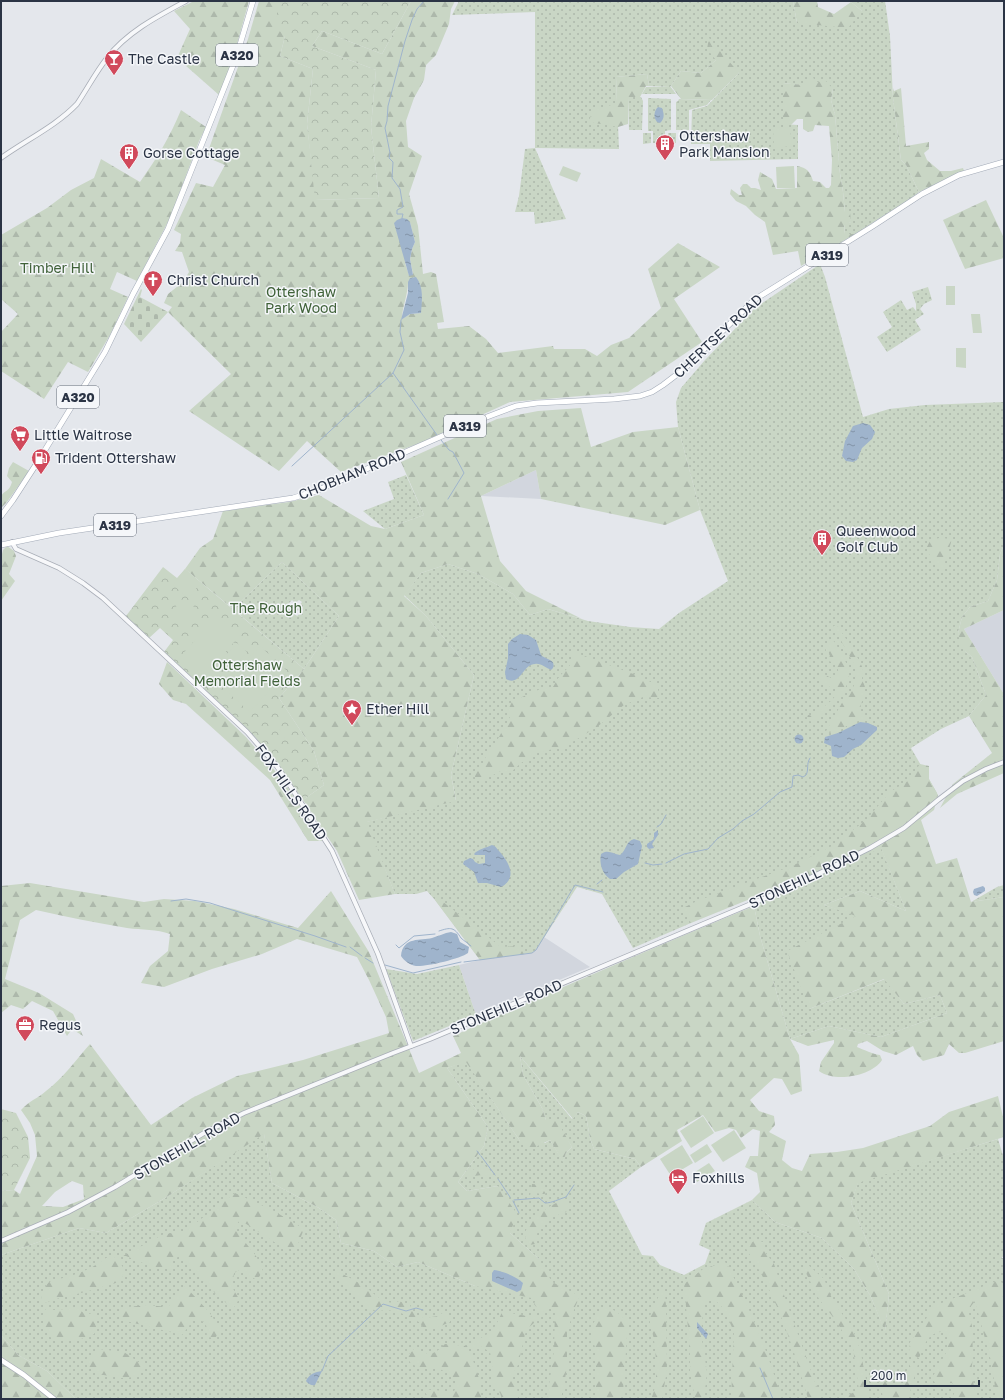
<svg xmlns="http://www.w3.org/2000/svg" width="1005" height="1400" font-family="'Golos Text',sans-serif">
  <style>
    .built { fill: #d2d6de }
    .grass { fill: url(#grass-dots); fill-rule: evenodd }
    .forest { fill: url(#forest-firs); fill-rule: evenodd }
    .cemetery { fill: url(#cemetery-stones) }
    .park { fill: url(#park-crowns) }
    .pitch { fill: #c9d6c5 }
    .water { fill: url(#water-ripples) }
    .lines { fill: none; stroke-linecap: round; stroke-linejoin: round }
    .stream { stroke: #9fb4cc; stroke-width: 1 }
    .tertiary-casing { stroke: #a9aeb7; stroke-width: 5.5 }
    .secondary-casing { stroke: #a9aeb7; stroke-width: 6 }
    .primary-casing { stroke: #a3abb8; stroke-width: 6 }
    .tertiary { stroke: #f7f8fa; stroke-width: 4 }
    .secondary { stroke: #fff; stroke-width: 4.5 }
    .primary { stroke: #fff; stroke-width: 5 }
    .labels { text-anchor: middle; stroke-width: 3; stroke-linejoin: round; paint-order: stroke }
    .shield { fill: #f4f6f9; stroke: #676e7b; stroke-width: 1 }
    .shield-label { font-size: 13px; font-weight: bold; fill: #2b3445 }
    .poi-label { font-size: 14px; fill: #2b3445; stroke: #f4f6f9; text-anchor: start }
    .park-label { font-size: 14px; fill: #3f6138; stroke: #f4f6f9 }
    .street-label { font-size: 14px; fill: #2b3445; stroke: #f4f6f9 }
  </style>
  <defs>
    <pattern id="grass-dots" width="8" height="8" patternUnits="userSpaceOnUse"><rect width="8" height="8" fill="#c9d6c5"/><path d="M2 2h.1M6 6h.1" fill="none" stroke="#adb8ab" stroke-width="1.8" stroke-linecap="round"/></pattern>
    <pattern id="forest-firs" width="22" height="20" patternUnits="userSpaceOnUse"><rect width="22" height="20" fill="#c9d6c5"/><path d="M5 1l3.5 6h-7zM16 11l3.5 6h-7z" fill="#adb8ab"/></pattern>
    <pattern id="cemetery-stones" width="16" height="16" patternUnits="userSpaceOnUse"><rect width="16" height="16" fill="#c9d6c5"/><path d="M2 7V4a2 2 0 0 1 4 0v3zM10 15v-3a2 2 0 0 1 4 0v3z" fill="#adb8ab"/></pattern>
    <pattern id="park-crowns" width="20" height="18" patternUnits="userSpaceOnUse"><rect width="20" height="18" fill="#c9d6c5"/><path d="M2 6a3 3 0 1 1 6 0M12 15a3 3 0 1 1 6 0" fill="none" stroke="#adb8ab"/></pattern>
    <pattern id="water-ripples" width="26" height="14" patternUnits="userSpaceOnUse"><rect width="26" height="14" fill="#9fb4cc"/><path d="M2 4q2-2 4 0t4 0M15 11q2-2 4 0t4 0" fill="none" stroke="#8293a7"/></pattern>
  </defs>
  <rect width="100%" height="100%" fill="#e4e7ec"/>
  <g class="built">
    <polygon points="536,470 541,499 481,496"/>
    <polygon points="1004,610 1004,694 964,629"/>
    <polygon points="544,937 590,967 476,1015 459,965 480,960 532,953 536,950"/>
  </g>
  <g class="grass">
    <polygon points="459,1 793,1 797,23 862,11 851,2 853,1 885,1 890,36 893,98 901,160 906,165 919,192 910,199 855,234 845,234 844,224 851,222 845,212 843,192 839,167 839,162 835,115 831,100 833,89 783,83 783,124 798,125 798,159 710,161 710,144 691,144 692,110 707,106 739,73 716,60 701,73 681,71 671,86 649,86 647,74 616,77 619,149 535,148 566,219 535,224 534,212 515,212 519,196 525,149 535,148 535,12 452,15"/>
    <polygon points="670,86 676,94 642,94 646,87"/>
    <polygon points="628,97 641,97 643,101 642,130 629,130"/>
    <polygon points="648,98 671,99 671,130 665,131 665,143 653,143 653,131 648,131"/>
    <polygon points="679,99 711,100 707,105 689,110 689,130 676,130 676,102 678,101"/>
    <polygon points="643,133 651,133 651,143 643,144"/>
    <rect x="668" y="133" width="8" height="10"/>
    <polygon points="820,264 825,277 863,417 889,409 925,405 1004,402 1004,545 1000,554 997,580 988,601 970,607 962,617 958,633 966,652 972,657 986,695 969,716 941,729 911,748 937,793 695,917 691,923 633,948 602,894 577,887 536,950 532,953 480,960 435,900 427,891 416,894 395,894 366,822 456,800 451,775 474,675 426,616 404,595 421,573 448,564 478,574 513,594 530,615 548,609 588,621 630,627 659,629 679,613 728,581 700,510 678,427 676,402 681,388 705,360 755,308"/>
    <polygon points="928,287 932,300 924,304 920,309 924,314 915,320 921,330 887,352 877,337 892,327 883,312 901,300 907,310 913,307 916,311 916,304 912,292"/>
    <polygon points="406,475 424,515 385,529 363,511 394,499 388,482"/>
    <path d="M282,562L339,616L304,669L233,609ZM292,600L295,603L299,600L302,602L296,609L298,611L301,608L303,611L297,616L288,608L291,606L289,603Z"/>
    <polygon points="881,847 906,911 860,891 824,905 857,915 809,1009 885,979 904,1004 940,995 947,1013 881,1037 829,1026 790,1039 760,936 754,906 761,905"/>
    <polygon points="1004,885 1004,897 971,902 997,887"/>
    <polygon points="459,965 476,1015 413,1041 386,969 417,974"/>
    <polygon points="520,1056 572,1119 578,1112 586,1116 590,1138 594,1149 635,1159 641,1167 609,1191 642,1255 653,1256 660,1265 684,1275 705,1264 710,1250 699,1245 706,1223 752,1200 775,1222 822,1238 854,1269 871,1297 885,1331 889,1294 851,1203 858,1182 998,1139 1004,1159 1004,1256 1001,1258 1004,1258 1004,1399 76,1399 47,1371 18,1355 1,1335 1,1255 79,1228 106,1233 165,1198 264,1133 272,1183 319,1208 336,1220 341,1243 374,1251 397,1267 418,1262 475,1286 539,1259 510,1233 498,1186 467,1191 458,1182 484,1146 488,1127 447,1068 466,1061 520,1141 545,1143 550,1140 563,1161 566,1153 572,1147 564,1135 546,1120 542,1108 523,1075"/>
  </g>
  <g class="forest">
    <polygon points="194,1 249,1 232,62 219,95 177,58 190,29 174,11"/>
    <path d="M259,1H281L285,36L280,56L313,69L307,124L316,200L379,198L371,127L376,70L312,46L322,31L382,54L411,1H455L451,9L449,24L436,55L426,65L424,80L414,98L406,121L408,147L422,156L409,194L418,226L423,274L431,272L436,274L444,322L437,323L438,329L469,326L486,339L498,353L553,346L554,349H585L597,356L611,345L629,338L661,308L648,269L678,243L720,267L674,299L702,342L628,392L510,402L420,443L341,472L307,441L279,471L189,411L231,374L168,312L172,307L164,303L168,294L183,282L189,272L182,252L175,251L180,243L181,234L174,230L196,183L213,187L225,165L206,157L248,39ZM410,222L415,242L412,249L410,259L413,274L409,275L405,263ZM408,282L421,313L410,314L402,319C402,307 408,295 408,282Z"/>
    <polygon points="793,1 817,1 818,7 834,14 851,2 862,11 848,28 797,23"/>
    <polygon points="709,38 739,73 712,100 681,99 671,86 681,71 701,73 716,60 707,49"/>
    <path d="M647,74L649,86H646L640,97H628V124L618,127L589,122C593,104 603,109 617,103L616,77Z"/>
    <path d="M813,77L815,82L826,81L833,89L831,100L835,115L839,162V167L843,192L845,212H850L851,222L844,225L845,234H855L801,266L798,251L773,255L765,222L755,215L746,206L736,201L730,194L731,189L739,195H742L740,188L743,184H747L751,188H755L761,190L758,180L760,172L772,179L776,189L797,188V166C807,168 810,171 813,181L820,182L826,188H829L831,185L832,160L829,126L815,125L813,131L808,132L803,129V119H797L791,125H783V83L803,85L806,81Z"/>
    <polygon points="893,88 894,91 901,88 906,146 929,142 929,149 924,153 927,160 940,171 951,171 963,168 964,171 919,192 906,165 901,160 893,98"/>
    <path d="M181,110L206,127L199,141L170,218L137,281L117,272L110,289L128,297L110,335L88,372L68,362L44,399L1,371V332L18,314L1,299V235L47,208L71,190L94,178L101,159L140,182C157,158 170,137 181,110Z"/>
    <polygon points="986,200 1004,238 1004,258 965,269 943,220"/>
    <polygon points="581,408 591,447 633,432 678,427 700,510 665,525 541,499 536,470 481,496 500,561 526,591 582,619 548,609 530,615 513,594 478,574 448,564 421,573 404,596 426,616 474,675 451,775 456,801 367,822 395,894 359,900 337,851 303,800 324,785 314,751 279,698 304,669 339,616 282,562 233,609 185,569 200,548 213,539 223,511 289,502 319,495 371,526 385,529 424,515 401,462 497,419 538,411"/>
    <path d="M13,462L29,471L7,502L1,508V496C6,489 9,492 12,482L7,476L9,468Z"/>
    <path d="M939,538L952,539L942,572C933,565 930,557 927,547L930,541Z"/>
    <polygon points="1004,545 1004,610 964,629 1004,694 1004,773 957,794 940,808 953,784 992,753 969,716 986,695 972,657 966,652 960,643 958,633 962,617 970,607 988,601 997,580 1000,554"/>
    <polygon points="7,546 14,551 16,556 9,574 15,581 1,601 1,558 3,550"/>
    <path d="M837,625C843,635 861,660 863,670C863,673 862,677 862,680C863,683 865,685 865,688C865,702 855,705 865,720L853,722L837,732L825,733L843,701L850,694L856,681L855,666L833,626Z"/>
    <path d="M834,641C839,650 847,661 849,672C851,690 828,711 815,722L809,721L807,718L808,715L813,716L832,700L836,695L835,689L825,685L816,677L822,673L831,678L836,677C841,669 837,664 829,661L830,654L826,651L825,646L828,643Z"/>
    <path d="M571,651L636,675L657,685L660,698L643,697L624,705L597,727L564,747L539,752L521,763L510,773L501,771L481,781L475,779V773L481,768L487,754L494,746L510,717L508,710L512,702L522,697L545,687H553C555,684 557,679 560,676C568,667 574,666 571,651Z"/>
    <polygon points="167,662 246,737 282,779 323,841 308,841 270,780 186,704 173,700 159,684"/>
    <path d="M920,764L929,766V779L938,795L934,810L921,820L936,864L957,858L971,902L1004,897V1041L965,1053H959L949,1044L944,1055L923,1061L917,1055L913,1046L896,1055L883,1051L867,1041L858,1044L857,1047C865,1050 872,1054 880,1055L882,1060C872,1076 835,1083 819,1071L821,1062L834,1043V1040L808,1046L790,1039L799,1055L802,1091L791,1095L782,1079L774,1078L750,1100L759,1111L774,1116L775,1125L769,1132L786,1141L782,1160L792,1168L802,1171L810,1154L837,1152L863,1148L930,1126L949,1112L998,1096L1004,1121V1137L858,1183L851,1203L889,1294L885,1332L871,1297L854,1269L822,1238L775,1222L752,1200L760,1192L757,1173L745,1167L750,1156H758L760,1131L753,1129L741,1138L736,1130L729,1128L715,1132L703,1115L677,1130L682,1141L641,1167L635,1159L594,1149L590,1138L586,1116L578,1112L573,1119L520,1056L523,1075L542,1108L546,1120L556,1119L572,1147L566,1153L563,1162L550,1140L529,1150L520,1141L466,1062L447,1068L488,1127L484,1146L458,1182L467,1191L498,1186L517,1214L510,1233L539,1259L552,1282L580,1296L575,1307L567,1332V1368L561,1399H547L554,1351L555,1310L549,1307L541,1313L534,1304L536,1299L475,1286L418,1262L397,1267L374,1251L341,1243L336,1220L319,1208L272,1183L264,1134L165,1198L106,1233L79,1228L1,1255V1191L14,1190L20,1194L37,1156L35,1135L30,1123L21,1110C30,1100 37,1099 46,1091C63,1078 76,1060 90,1044L151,1125L192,1098L237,1076L303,1060L389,1033L386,1017L369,980L357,957L297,939L262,954L212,969L164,987L141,983L150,966L168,951L170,934C157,929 142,930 127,928C97,923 66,917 36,910L20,920L5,979L39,993L73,1014L83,1036L72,1029L67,1036L53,1011L32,1001L23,1009L11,1005L1,1013V886L30,883L144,902L164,899L195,901L234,909L298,928L331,891L369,952L419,1073L461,1053L453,1036C552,991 653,948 754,906L760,936L790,1039L829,1026L881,1037L947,1013L940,995L904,1004L884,979L809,1009L787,951L856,916L824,905L860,891L906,911L881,848L761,905L755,897L691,923L683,908L697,901L792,866L832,846L866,820L890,792L909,780ZM72,1181L83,1185L84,1199L63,1207L42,1206L55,1192Z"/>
    <polygon points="438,898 501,947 520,946 525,954 480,960 435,900"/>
    <polygon points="482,1165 488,1167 492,1173 491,1175 489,1176 482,1175 465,1177 467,1173"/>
    <polygon points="532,1184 543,1185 546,1193 544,1194 534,1193 530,1196"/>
    <polygon points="235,1193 274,1211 304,1229 296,1249 282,1247 240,1220 234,1228 256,1256 263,1271 257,1280 240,1270 234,1273 232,1287 239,1299 233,1309 215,1293 179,1256 170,1263 175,1275 168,1269 155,1268 126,1256 123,1256 164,1234 184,1232"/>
    <path d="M560,1201H566L569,1209C567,1213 562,1213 558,1215C543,1221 537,1227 535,1244L529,1245C514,1227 547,1207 560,1201Z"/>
    <path d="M755,1240L763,1242L765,1252L774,1264L785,1298L821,1399H808C793,1346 776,1293 745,1247Z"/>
    <polygon points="111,1256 117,1258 124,1269 122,1279 119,1282 85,1292 56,1299 46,1303 41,1300 42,1292 48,1283 51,1281 71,1276 91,1268 106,1258"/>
    <path d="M725,1262L728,1266C750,1309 769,1353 781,1399H731L734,1332L724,1309L714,1299L704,1301L701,1334L707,1372L704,1399H695L690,1371V1351L684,1284L703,1269Z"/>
    <polygon points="807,1264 824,1279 833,1301 852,1328 860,1349 869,1395 869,1399 839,1399 859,1390 853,1348 836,1321 819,1299 803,1267"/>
    <path d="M339,1272C346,1276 354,1280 361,1284C372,1290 384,1308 399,1301L410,1305L412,1310L415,1315H419L424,1318L439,1316L442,1313L449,1314L450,1322L434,1329H425L419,1322L401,1313L388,1310L377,1311L368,1308L337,1277L335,1274Z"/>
    <path d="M999,1280L1004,1285V1399H997L991,1361L975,1301L968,1310L972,1326L973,1357L971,1373L977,1399H952L956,1388L952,1383H935L932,1378L947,1351L949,1331C927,1332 927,1340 919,1358L909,1353L910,1342L924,1323L932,1307Z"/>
    <polygon points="185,1286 209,1312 221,1330 215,1338 207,1337 206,1323 195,1318 182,1335 122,1320 119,1308 147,1305 168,1307"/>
    <path d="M661,1292L665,1293L666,1306L667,1370L662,1399H651C659,1384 656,1356 654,1340C653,1333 649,1325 650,1318C651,1309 657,1300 661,1292Z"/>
    <polygon points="604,1305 617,1312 628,1322 623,1392 617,1399 596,1399 596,1351 590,1329"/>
    <path d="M78,1308L86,1315L95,1312L96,1329L94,1334C80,1342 68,1340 53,1340C45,1331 42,1325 43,1312L46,1309L54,1310Z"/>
    <path d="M502,1312C513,1313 524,1316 535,1317V1322L526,1330L518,1365L510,1379L517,1387L518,1399H502L500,1393L492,1384L493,1369L490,1352L480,1346L474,1351L472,1348L471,1344C490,1332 493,1334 502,1312Z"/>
    <polygon points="1,1335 18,1355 47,1371 76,1399 1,1399"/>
    <path d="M445,1344L467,1346C474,1363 482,1380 481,1399H431L428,1397L424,1390C434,1389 444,1392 454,1391L458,1383L451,1375L436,1367L424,1369L411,1364L407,1356L415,1348C429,1356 433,1356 445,1344Z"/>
    <polygon points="98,1349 124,1352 144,1366 136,1377 121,1378 98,1374 83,1362"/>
    <path d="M910,1362L918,1364L908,1399H883L881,1386L885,1381L893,1388C910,1385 908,1377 910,1362Z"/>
  </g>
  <polygon class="cemetery" points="141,289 142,290 140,297 168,312 141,342 124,324"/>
  <g class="park">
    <polygon points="280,1 411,1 382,54 322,31 312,46 376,70 371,127 379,198 315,200 307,124 313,69 280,56 285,36 274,25"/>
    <polygon points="163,567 177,578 185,569 304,669 279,698 314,751 324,785 303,800 278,766 255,737 164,652 173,640 160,628 148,639 126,616"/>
    <polygon points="1,1109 16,1113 28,1137 30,1158 14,1190 1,1191"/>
  </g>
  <g class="pitch">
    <polygon points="790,127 792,146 774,148 773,128"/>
    <polygon points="563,166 581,173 577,182 559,175"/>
    <polygon points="794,166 795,188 777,188 776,167"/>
    <rect x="946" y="286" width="9" height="19"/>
    <polygon points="971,314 980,314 982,333 973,333"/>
    <polygon points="956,348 966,348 966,368 956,367"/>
    <polygon points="185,569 201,583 188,598 173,585"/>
    <polygon points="184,598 201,613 185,630 168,615"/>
    <polygon points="217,615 240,635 204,678 180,657"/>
    <polygon points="237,643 247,652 230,670 220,661"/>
    <polygon points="260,646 287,671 250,712 222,687"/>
    <polygon points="285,725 292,736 286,740 279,729"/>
    <polygon points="703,1116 714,1133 691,1148 680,1131"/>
    <polygon points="734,1130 746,1148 723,1162 711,1145"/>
    <polygon points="707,1144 712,1152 695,1163 690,1155"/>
    <polygon points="682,1145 693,1163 671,1176 660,1159"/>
    <polygon points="709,1163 715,1171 697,1182 692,1174"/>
  </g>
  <g class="water">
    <path d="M658,107L662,108C664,114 665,118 660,123L657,122C653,117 654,111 658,107Z"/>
    <polygon points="402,218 407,219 410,222 415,242 412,249 410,259 413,275 409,276 394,223 397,220"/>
    <path d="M416,277C424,287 422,301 421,313L410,314L401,320L408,293V282L410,278Z"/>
    <polygon points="863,423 870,425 875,432 872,439 862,448 857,460 853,462 846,461 842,456 845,441 853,426"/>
    <path d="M520,634L528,635L536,640L541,655C546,660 556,659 553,668L551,670C546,668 541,663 535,664C523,664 520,687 506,679L505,672L508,658V644L512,639Z"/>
    <polygon points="860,722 868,723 877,727 877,730 861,745 853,749 844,757 838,758 832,756 831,746 824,743 825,737 838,733"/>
    <circle cx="799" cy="739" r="4.5"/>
    <polygon points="658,830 658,835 652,844 654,848 649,849 647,847 647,844 654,839 654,833"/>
    <path d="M634,839L640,841L642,846L638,864L624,872L616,879H610C602,874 599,863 601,854C608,849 613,854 620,855C627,850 625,842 634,839Z"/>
    <path d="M492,845C496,846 496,848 499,851C509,862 518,878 501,887L487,883H478L474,872L463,864L464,861L470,858L473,859L475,862L479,864L485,863V855H475L474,854C478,849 486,848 492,845Z"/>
    <polygon points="983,886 985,888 985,891 977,896 974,895 973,892 974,889"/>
    <path d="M451,932L457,934L460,942L469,947L468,953C460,959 425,967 416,966C410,965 404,961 401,956C403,936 421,941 432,938C439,936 444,933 451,932Z"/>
    <path d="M494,1270C503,1271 517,1277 523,1283L521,1290L517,1292L492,1281V1273Z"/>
    <polygon points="697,1322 708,1334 706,1339 697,1328"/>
    <path d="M322,1371L315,1385C312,1386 308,1384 306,1381C309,1374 315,1372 322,1371Z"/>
  </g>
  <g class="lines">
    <g class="stream">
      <polyline points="402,218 403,214 397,214 397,210 403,207 400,189 392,178 393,162 389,158 390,153 385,128 387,121 388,106 405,41 412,20 417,9 424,1"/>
      <polyline points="393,373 437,435"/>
      <polyline points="441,440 449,450 453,452 464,473 448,499"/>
      <polyline points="292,466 393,373 404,350 400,332 401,320"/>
      <polyline points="657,827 661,824 666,815"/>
      <polyline points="645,863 653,865 662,864"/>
      <path d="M666,863L684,854L708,849L718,838L733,829L742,821L754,814L780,792L792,787L793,776L798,775L803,777L806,775C809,770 806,764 810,758"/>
      <polyline points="597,884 602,880"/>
      <polyline points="171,901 186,899 210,903 315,936 346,947"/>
      <polyline points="554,920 575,885 603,892"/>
      <path d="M439,931C451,927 454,927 461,938C464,941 468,943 471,946"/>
      <polyline points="396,945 399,948 414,936 435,934"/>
      <polyline points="350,947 362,956"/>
      <polyline points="365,958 373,963"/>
      <polyline points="464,962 532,953 536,950 553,922"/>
      <polyline points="385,965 413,973 461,962"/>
      <polyline points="477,1151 480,1155"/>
      <polyline points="481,1156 495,1175"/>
      <polyline points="498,1179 510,1197"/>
      <path d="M514,1200L539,1198L545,1203C552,1203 559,1199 566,1197L574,1185"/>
      <polyline points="513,1201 519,1213"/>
      <polyline points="760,1368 773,1399"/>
      <polyline points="322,1371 328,1356 383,1304 406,1311 416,1308 423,1310"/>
    </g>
    <g class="tertiary-casing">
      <g id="tertiary">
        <path d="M1,158C26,140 56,126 77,104C87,89 96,72 107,58C127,32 158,16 186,1"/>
        <polyline points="12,542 16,549 59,568 83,583 103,598 247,732 276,765 287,781 332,851 378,954 411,1046"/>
        <polyline points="1,1241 68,1212 115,1187 204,1133 244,1113 393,1053 430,1039 796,885 870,848 904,828 938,800 963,781 986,769 1004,762"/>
      </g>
    </g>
    <g class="secondary-casing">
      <polyline id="secondary" points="1,1360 24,1375 54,1399"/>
    </g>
    <g class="primary-casing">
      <g id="primary">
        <polyline points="1,516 13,500 37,463 105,352 133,294 168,229 236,58 253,1"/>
        <polyline points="1,545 59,533 293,498 316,491 479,420 516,406 537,403 614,399 640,396 652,392 663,385 684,369 754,300 873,226 922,194 959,175 1004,162"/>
      </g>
    </g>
    <use href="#tertiary" class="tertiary"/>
    <use href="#secondary" class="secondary"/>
    <use href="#primary" class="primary"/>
  </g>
  <defs>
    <g id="bar-pin" transform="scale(1)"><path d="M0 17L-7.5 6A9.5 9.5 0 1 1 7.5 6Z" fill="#d1495b" stroke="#f4f6f9"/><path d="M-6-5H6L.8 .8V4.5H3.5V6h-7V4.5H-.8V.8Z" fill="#fff"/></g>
    <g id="building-pin" transform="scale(1)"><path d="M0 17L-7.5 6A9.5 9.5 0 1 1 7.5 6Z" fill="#d1495b" stroke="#f4f6f9"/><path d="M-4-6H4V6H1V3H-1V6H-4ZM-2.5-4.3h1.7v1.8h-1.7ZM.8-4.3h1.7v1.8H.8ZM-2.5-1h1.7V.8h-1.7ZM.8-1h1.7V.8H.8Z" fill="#fff"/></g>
    <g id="church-pin" transform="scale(1)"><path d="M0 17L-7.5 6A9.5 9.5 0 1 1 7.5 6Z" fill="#d1495b" stroke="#f4f6f9"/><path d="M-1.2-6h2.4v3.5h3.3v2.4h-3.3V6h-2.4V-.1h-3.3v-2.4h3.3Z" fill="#fff"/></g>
    <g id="supermarket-pin" transform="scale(1)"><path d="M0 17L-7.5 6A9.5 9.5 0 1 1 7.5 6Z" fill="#d1495b" stroke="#f4f6f9"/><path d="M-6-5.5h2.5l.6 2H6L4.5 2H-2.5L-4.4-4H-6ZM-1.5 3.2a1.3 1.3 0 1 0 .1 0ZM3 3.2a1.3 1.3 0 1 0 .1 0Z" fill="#fff"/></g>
    <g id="fuel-pin" transform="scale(1)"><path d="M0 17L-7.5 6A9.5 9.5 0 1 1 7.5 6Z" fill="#d1495b" stroke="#f4f6f9"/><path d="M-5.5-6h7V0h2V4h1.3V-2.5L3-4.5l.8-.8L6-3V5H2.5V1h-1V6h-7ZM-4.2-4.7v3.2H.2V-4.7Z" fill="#fff"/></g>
    <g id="sight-pin" transform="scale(1)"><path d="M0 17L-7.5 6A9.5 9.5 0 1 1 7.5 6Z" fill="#d1495b" stroke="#f4f6f9"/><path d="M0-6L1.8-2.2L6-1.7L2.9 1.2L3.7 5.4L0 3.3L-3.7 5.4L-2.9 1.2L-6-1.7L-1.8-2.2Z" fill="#fff"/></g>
    <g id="office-pin" transform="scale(1)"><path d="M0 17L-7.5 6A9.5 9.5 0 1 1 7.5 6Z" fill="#d1495b" stroke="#f4f6f9"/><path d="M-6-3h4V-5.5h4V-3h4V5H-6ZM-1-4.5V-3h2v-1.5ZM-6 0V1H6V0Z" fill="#fff"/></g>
    <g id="hotel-pin" transform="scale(1)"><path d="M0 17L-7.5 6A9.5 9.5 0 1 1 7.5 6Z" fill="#d1495b" stroke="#f4f6f9"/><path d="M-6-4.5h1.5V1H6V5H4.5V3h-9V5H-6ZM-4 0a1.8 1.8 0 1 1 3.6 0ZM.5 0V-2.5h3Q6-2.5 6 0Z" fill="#fff"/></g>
  </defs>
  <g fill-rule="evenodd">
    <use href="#bar-pin" x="114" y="59"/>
    <use href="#building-pin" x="665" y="144"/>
    <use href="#building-pin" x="129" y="153"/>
    <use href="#church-pin" x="153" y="280"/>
    <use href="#supermarket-pin" x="20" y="435"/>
    <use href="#fuel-pin" x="41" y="458"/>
    <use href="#building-pin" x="822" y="539"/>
    <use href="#sight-pin" x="352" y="709"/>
    <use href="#office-pin" x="25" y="1025"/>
    <use href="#hotel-pin" x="678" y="1178"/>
  </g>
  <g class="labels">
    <g class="shield">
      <rect x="216" y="44" width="42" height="22" rx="3"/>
      <rect x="806" y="244" width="42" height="22" rx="3"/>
      <rect x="57" y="386" width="42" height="22" rx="3"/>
      <rect x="444" y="415" width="42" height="22" rx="3"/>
      <rect x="94" y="514" width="42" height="22" rx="3"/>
    </g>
    <g class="shield-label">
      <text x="237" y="60">A320</text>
      <text x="827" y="260">A319</text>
      <text x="78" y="402">A320</text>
      <text x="465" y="431">A319</text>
      <text x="115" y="530">A319</text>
    </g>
    <g class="poi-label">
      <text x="128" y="64">The Castle</text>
      <text x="679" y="141">Ottershaw<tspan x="679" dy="16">Park Mansion</tspan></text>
      <text x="143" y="158">Gorse Cottage</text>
      <text x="167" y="285">Christ Church</text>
      <text x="34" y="440">Little Waitrose</text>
      <text x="55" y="463">Trident Ottershaw</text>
      <text x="836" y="536">Queenwood<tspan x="836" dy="16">Golf Club</tspan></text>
      <text x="366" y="714">Ether Hill</text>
      <text x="39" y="1030">Regus</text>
      <text x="692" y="1183">Foxhills</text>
    </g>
    <g class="park-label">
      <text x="57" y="273">Timber Hill</text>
      <text x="301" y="297">Ottershaw<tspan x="301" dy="16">Park Wood</tspan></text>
      <text x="266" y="613">The Rough</text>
      <text x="247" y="670">Ottershaw<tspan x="247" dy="16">Memorial Fields</tspan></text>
    </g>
    <g class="street-label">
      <text transform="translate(718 336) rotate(-43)" y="5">CHERTSEY ROAD</text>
      <text transform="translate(352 474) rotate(-22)" y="5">CHOBHAM ROAD</text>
      <text transform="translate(291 792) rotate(55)" y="5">FOX HILLS ROAD</text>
      <text transform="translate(804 879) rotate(-25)" y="5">STONEHILL ROAD</text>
      <text transform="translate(506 1007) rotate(-23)" y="5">STONEHILL ROAD</text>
      <text transform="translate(187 1146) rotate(-30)" y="5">STONEHILL ROAD</text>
    </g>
  </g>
  <rect width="1005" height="1400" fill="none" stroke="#2b3445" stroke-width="4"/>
  <path d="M865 1380v6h114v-6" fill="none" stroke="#2b3445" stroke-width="2"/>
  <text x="871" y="1380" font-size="12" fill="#2b3445" stroke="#f4f6f9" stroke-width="3" paint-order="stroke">200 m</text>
</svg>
